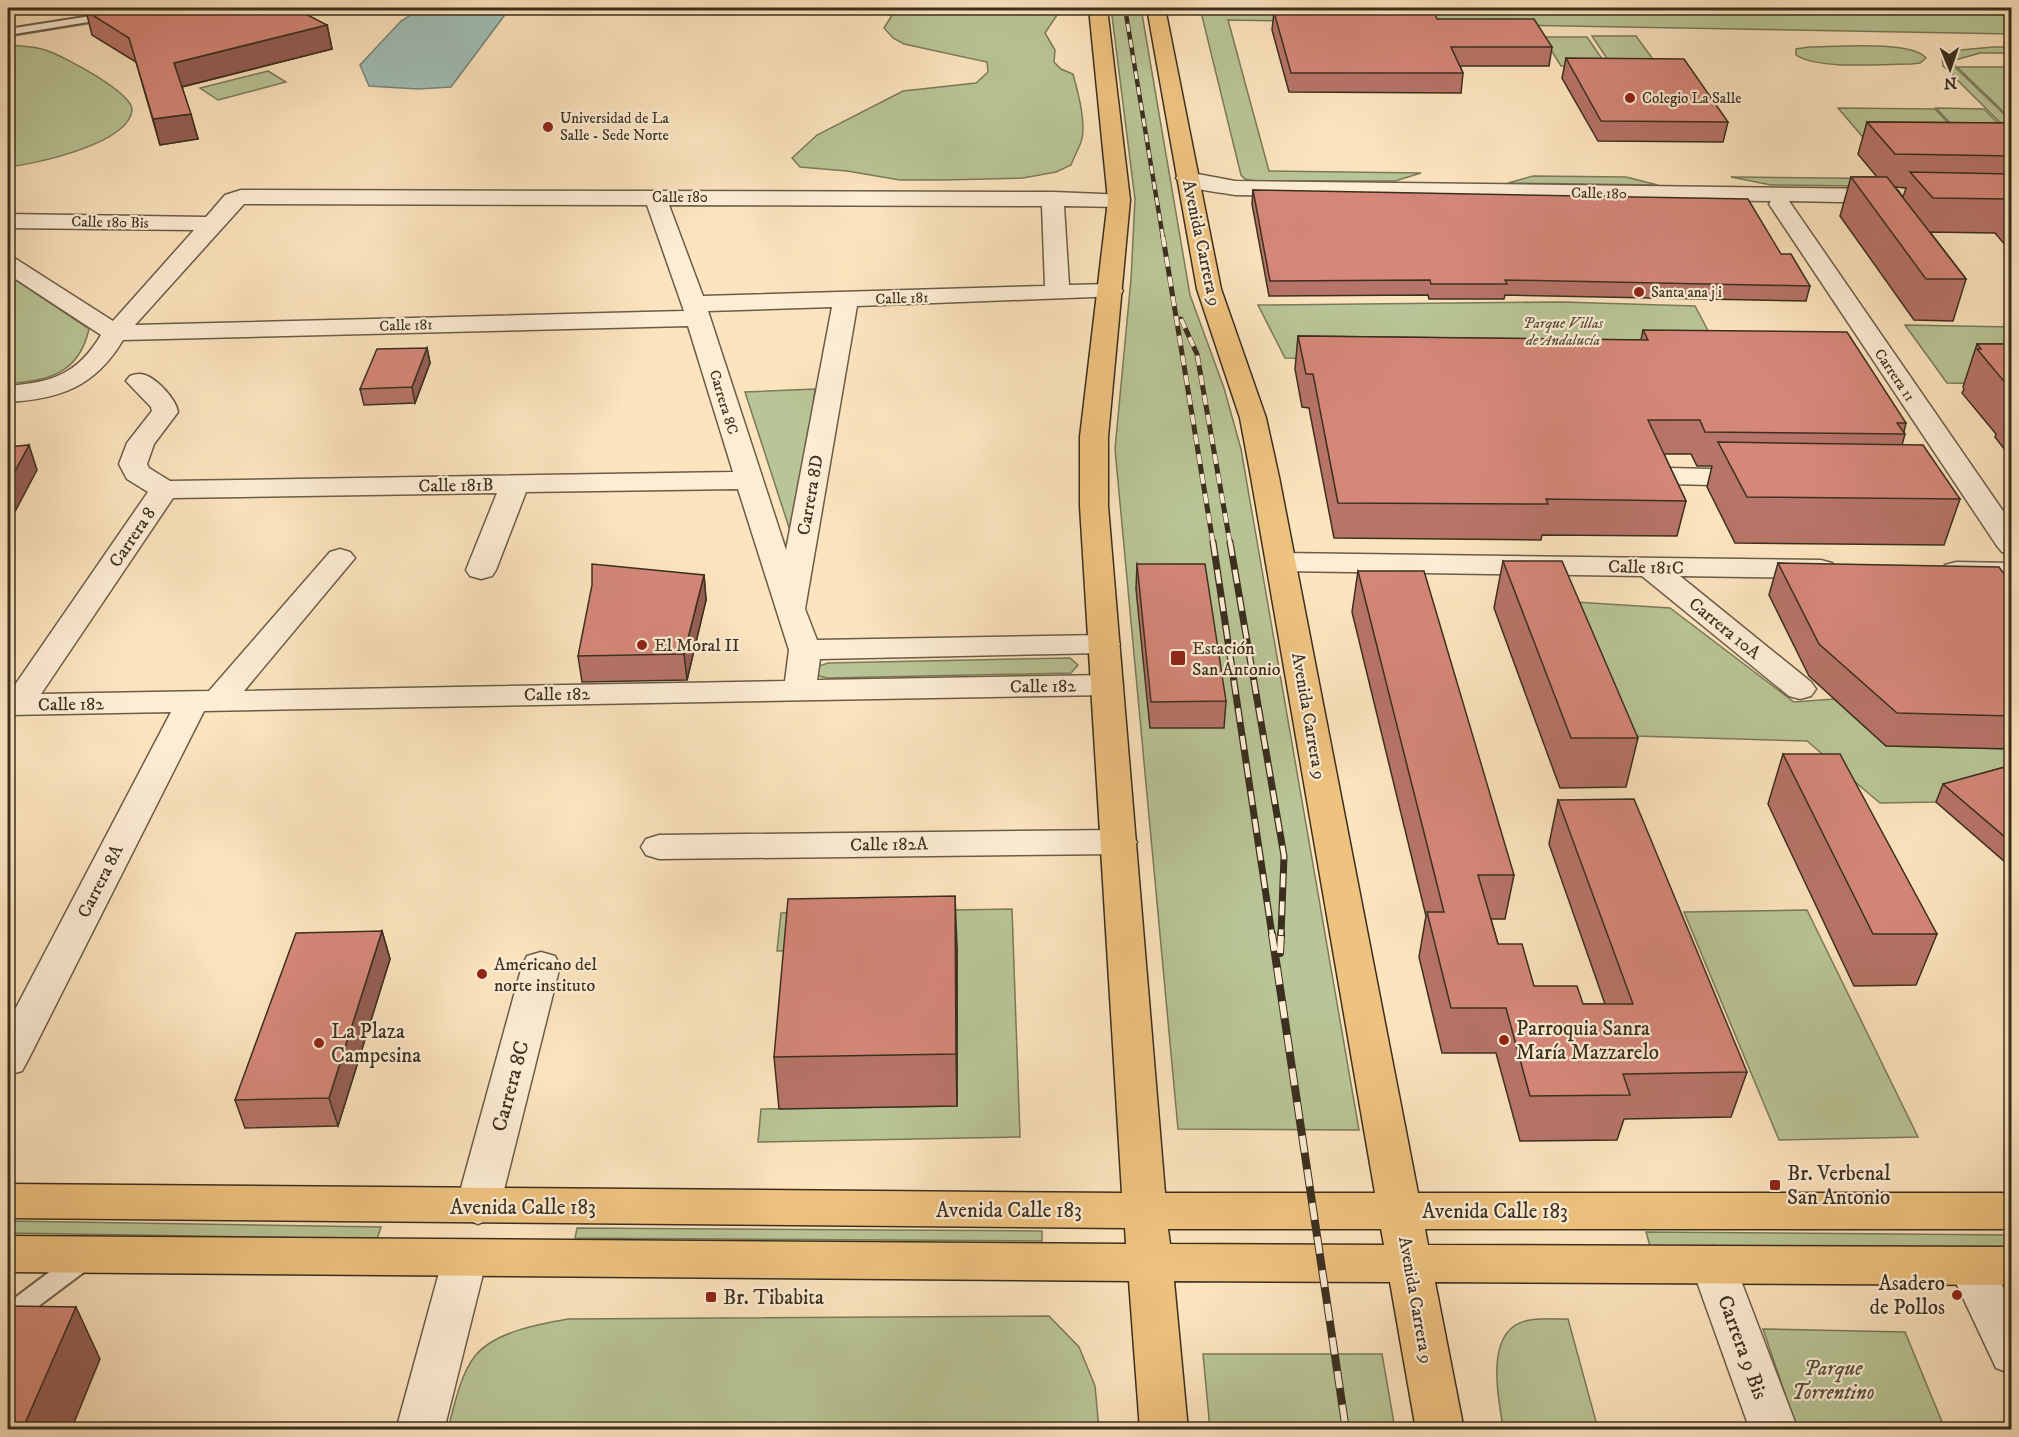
<svg xmlns="http://www.w3.org/2000/svg" width="2019" height="1437" font-family="'IM FELL DW Pica',serif">
  <style>
    .green { fill: #b9c596; stroke: #7a7a5a; stroke-width: 1.5 }
    .water { fill: #a0beb6; stroke: #78857a; stroke-width: 1.5 }
    .lines { fill: none; stroke-linecap: round; stroke-linejoin: round }
    .stream { stroke: #78857a; stroke-width: 5 }
    .service-casing { stroke: #6b5c47; stroke-width: 4 }
    .minor-casing { stroke: #6b5c47; stroke-width: 3 }
    .primary-casing { stroke: #3b2f1f; stroke-width: 3 }
    .service { fill: #fdedd5; fill-rule: evenodd }
    .minor { fill: #fdedd5; fill-rule: evenodd }
    .primary { fill: #eec27f; fill-rule: evenodd }
    .rail-far3-casing { stroke: #3b2f1f; stroke-width: 4.5 }
    .rail-far2-casing { stroke: #3b2f1f; stroke-width: 5 }
    .rail-far1-casing { stroke: #3b2f1f; stroke-width: 7 }
    .rail-casing { stroke: #3b2f1f; stroke-width: 8 }
    .rail-far3 { stroke: #fdedd5; stroke-width: 3; stroke-dasharray: 8; stroke-linecap: butt }
    .rail-far2 { stroke: #fdedd5; stroke-width: 4; stroke-dasharray: 10; stroke-linecap: butt }
    .rail-far1 { stroke: #fdedd5; stroke-width: 4.5; stroke-dasharray: 14; stroke-linecap: butt }
    .rail { stroke: #fdedd5; stroke-width: 6; stroke-dasharray: 17; stroke-linecap: butt }
    .wall { fill: #b77468; stroke: #3b2f1f; stroke-width: 1.5; fill-rule: evenodd }
    .shaded-wall { fill: #955e55; stroke: #3b2f1f; stroke-width: 1.5 }
    .building { fill: #d58779; stroke: #3b2f1f; stroke-width: 1.5 }
    .poi-dot { fill: #8f2418; stroke: #fdedd5; stroke-width: 2 }
    .labels { text-anchor: middle; stroke-width: 4.5; stroke-linejoin: round; paint-order: stroke }
    .far-poi-label { font-size: 15px; fill: #3b2f1f; stroke: #fdedd5; text-anchor: start }
    .far-street-label { font-size: 15px; fill: #3b2f1f; stroke: #fdedd5 }
    .far-park-label { font-size: 15px; font-style: italic; fill: #5a543d; stroke: #fdedd5 }
    .street-label { font-size: 18px; fill: #3b2f1f; stroke: #fdedd5 }
    .poi-label { font-size: 18px; fill: #3b2f1f; stroke: #fdedd5; text-anchor: start }
    .near-poi-label { font-size: 21px; fill: #3b2f1f; stroke: #fdedd5; text-anchor: start }
    .near-street-label { font-size: 21px; fill: #3b2f1f; stroke: #fdedd5 }
    .near-park-label { font-size: 21px; font-style: italic; fill: #5a543d; stroke: #fdedd5 }
  </style>
  <rect width="100%" height="100%" fill="#fce4be"/>
  <filter id="stains"><feTurbulence type="fractalNoise" baseFrequency=".00333" numOctaves="4"/><feColorMatrix values="0 0 0 0 .2 0 0 0 0 .09 0 0 0 0 .02 0 0 0 .5 -.17"/></filter>
  <radialGradient id="worn" r=".72"><stop offset=".6" stop-color="#630" stop-opacity="0"/><stop offset="1" stop-color="#630" stop-opacity=".3"/></radialGradient>
  <g class="green">
    <path d="M920,8H1060L1061,9L1045,33L1055,50L1054,62L1061,69L1073,74C1078,92 1087,125 1081,142C1078,150 1074,157 1071,165L1056,172L1023,178L944,180H900L847,171L800,167L792,158L817,135L903,91L976,83L988,72L987,62L904,44L893,38L884,28L894,12Z"/>
    <polygon points="1111,8 1141,8 1190,295 1224,388 1241,449 1359,1130 1178,1129 1115,449 1131,279 1135,199"/>
    <polygon points="1200,8 2011,8 2012,34 1228,20 1269,171 1421,173 1395,181 1255,181 1245,179 1241,175"/>
    <polygon points="1592,36 1636,36 1658,66 1612,66"/>
    <polygon points="1543,37 1587,37 1607,66 1561,66"/>
    <path d="M8,45C20,46 36,46 48,51C65,57 133,93 132,110C129,144 35,164 8,167Z"/>
    <path d="M1809,47C1833,47 1912,40 1926,58L1920,63L1911,64C1883,64 1818,70 1796,55V49Z"/>
    <polygon points="1993,47 2011,47 2011,53 1980,53 1955,60 1955,67 2011,121 2011,133 1943,66 1942,57 1950,51"/>
    <polygon points="1957,67 2011,67 2011,119"/>
    <polygon points="268,71 286,82 218,100 200,88"/>
    <polygon points="1838,108 1935,109 1967,143 1867,142"/>
    <polygon points="1936,108 1984,109 2011,136 1969,143"/>
    <polygon points="1533,176 1626,177 1658,185 1508,183"/>
    <polygon points="1731,177 2011,180 2012,188 1771,185"/>
    <path d="M8,275L89,329C79,374 49,380 8,384Z"/>
    <polygon points="1562,302 1695,306 1721,355 1597,363 1285,358 1258,305"/>
    <polygon points="1905,325 2011,327 2011,384 1947,383"/>
    <polygon points="815,389 795,546 745,392"/>
    <polygon points="1575,602 1670,608 1794,702 1834,699 1886,746 2011,749 2011,781 1936,802 1880,803 1807,741 1635,736"/>
    <polygon points="1070,658 1078,665 1071,673 827,678 819,676 817,671 819,666 828,663"/>
    <polygon points="1012,909 1020,1137 758,1142 761,1109 957,1106 956,948 777,951 781,913"/>
    <polygon points="1807,910 1918,1137 1779,1140 1684,912"/>
    <polygon points="8,1221 381,1227 377,1239 8,1233"/>
    <polygon points="577,1228 1042,1231 1042,1241 575,1238"/>
    <polygon points="1646,1232 2011,1235 2012,1248 1650,1246"/>
    <path d="M1049,1316L1079,1347L1095,1386L1099,1429H448C454,1407 460,1375 475,1356C494,1332 539,1324 568,1319Z"/>
    <path d="M1568,1319L1598,1429H1503C1499,1397 1482,1328 1530,1320C1542,1318 1556,1319 1568,1319Z"/>
    <polygon points="1763,1329 1905,1332 1945,1429 1797,1429"/>
    <polygon points="1203,1354 1382,1354 1395,1429 1210,1429"/>
  </g>
  <polygon class="water" points="422,8 518,8 507,12 451,87 418,89 369,86 360,65 401,21"/>
  <g class="lines">
    <polyline class="stream" points="8,35 100,20"/>
    <g class="service-casing">
      <g id="service">
        <polygon points="110,13 113,14 113,18 8,35 8,29"/>
        <polygon points="84,1250 92,1252 95,1259 92,1266 16,1323 8,1326 8,1303 76,1252"/>
      </g>
    </g>
    <g class="minor-casing">
      <g id="minor">
        <path d="M1187,172L1235,181L1890,189L1898,191L1901,196L1898,201L1890,203L1789,201L2012,524V555L2002,552L1997,546L1769,204L1771,201L1235,195C1220,192 1185,190 1176,178L1179,173Z"/>
        <path d="M241,190L1053,192L1127,195L1130,200L1127,205L1119,207L1064,206L1069,285L1111,284L1119,286L1123,291L1119,296L857,306L805,609L817,640L1104,635L1115,637L1120,644L1115,651L1104,653L820,659L817,680L1107,675L1118,678L1123,685L1118,692L1107,695L204,711L28,1060L22,1071L8,1075V1023L171,712L8,715V695L148,492L127,479L119,464L127,443L152,411L151,407L126,381L130,376C135,374 139,373 145,375C157,379 176,399 178,412L154,444L147,464L149,468L170,481L733,472L688,326L123,340C95,387 60,399 8,402V386C52,382 77,375 101,335L8,274V257L16,259L113,321L194,230L8,228V214L206,217L225,195ZM244,204L647,205L684,311L135,325ZM669,205L1042,206L1045,286L703,296ZM832,307L786,550L708,311ZM738,489L789,650L785,681L244,691L355,558L350,552L340,549L330,552L209,691L41,694L173,498L497,493L466,570L470,576L481,579L492,576L496,570L526,492Z"/>
        <polygon points="1669,468 1753,470 1763,472 1767,478 1763,484 1753,486 1669,484 1659,482 1655,476 1659,470"/>
        <polygon points="1281,553 1821,560 1832,563 1836,569 1832,575 1821,578 1680,576 1811,682 1816,689 1811,696 1800,699 1789,696 1642,576 1281,571 1271,568 1266,562 1271,556"/>
        <polygon points="1956,562 2012,563 2012,581 1956,580 1945,577 1941,571 1945,565"/>
        <polygon points="1119,830 1132,834 1137,842 1132,850 1119,854 659,859 646,855 641,847 646,839 659,835"/>
        <polygon points="541,952 555,956 560,966 500,1206 493,1218 478,1224 463,1218 456,1206 522,966 527,956"/>
        <polygon points="465,1240 481,1245 487,1258 444,1430 396,1430 443,1258 449,1245"/>
        <polygon points="1713,1246 1729,1252 1735,1265 1798,1430 1750,1430 1691,1265 1697,1252"/>
        <polygon points="1970,1247 1986,1253 2012,1305 2012,1374 1996,1368 1948,1266 1954,1253"/>
      </g>
    </g>
    <g class="primary-casing">
      <path id="primary" d="M1089,8H1107L1130,200L1108,437V506L1165,1193H1375L1251,477L1240,418L1197,289L1147,8H1165L1221,289L1266,418L1279,477L1418,1193H2012V1229H1425L1428,1245L2012,1247V1285L1435,1282L1464,1430H1416L1390,1282L1174,1281L1188,1430H1140L1129,1281L8,1272V1236L1126,1244L1125,1228L8,1218V1184L1122,1193L1080,506V437L1108,200ZM1168,1229H1381L1384,1245L1170,1244Z"/>
    </g>
    <use href="#service" class="service"/>
    <use href="#minor" class="minor"/>
    <use href="#primary" class="primary"/>
    <g class="rail-far3-casing">
      <polyline id="rail-far3" points="1125,8 1163,238"/>
    </g>
    <g class="rail-far2-casing">
      <g id="rail-far2">
        <polyline points="1163,237 1213,543"/>
        <polyline points="1181,319 1197,354 1230,543"/>
      </g>
    </g>
    <g class="rail-far1-casing">
      <g id="rail-far1">
        <polyline points="1213,542 1272,935"/>
        <polyline points="1230,542 1284,856 1281,935"/>
      </g>
    </g>
    <g class="rail-casing">
      <g id="rail">
        <polyline points="1272,934 1346,1430"/>
        <polyline points="1280,953 1281,934"/>
      </g>
    </g>
    <use href="#rail-far3" class="rail-far3"/>
    <use href="#rail-far2" class="rail-far2"/>
    <use href="#rail-far1" class="rail-far1"/>
    <use href="#rail" class="rail"/>
  </g>
  <g class="wall">
    <polygon points="86,11 327,25 332,49 182,87 198,139 160,145 136,62 92,35"/>
    <polygon points="1274,12 1437,19 1552,47 1549,66 1460,66 1463,73 1461,93 1289,92 1272,30"/>
    <polygon points="1566,58 1728,122 1723,142 1598,141 1562,78"/>
    <path d="M1867,122L2012,123V253L1995,233L1930,232L1966,279L1953,321L1914,320L1840,216L1851,177H1877L1858,154ZM1895,187L1906,188L1903,197Z"/>
    <polygon points="1253,190 1781,254 1810,286 1806,301 1505,295 1504,299 1429,299 1428,295 1269,296 1252,204"/>
    <polygon points="1643,330 1906,423 1904,432 1905,434 1902,445 1960,499 1944,545 1735,543 1707,487 1712,466 1697,466 1691,454 1664,454 1686,501 1677,536 1542,535 1541,540 1334,538 1309,408 1302,407 1295,369 1298,336 1641,340"/>
    <polygon points="1977,344 2012,344 2012,459 1995,437 1996,434 1962,393 1964,389 1963,387"/>
    <polygon points="427,348 430,363 415,403 364,405 360,389"/>
    <polygon points="1503,561 1638,738 1626,787 1560,788 1494,608"/>
    <polygon points="1778,563 2012,585 2012,749 1886,746 1809,676 1769,595"/>
    <polygon points="1137,564 1226,701 1224,728 1150,728 1136,589"/>
    <polygon points="1358,571 1514,875 1505,919 1491,919 1498,944 1534,986 1583,1004 1605,1004 1549,844 1558,800 1747,1072 1731,1117 1624,1119 1617,1140 1520,1141 1496,1053 1442,1053 1419,957 1426,916 1352,612"/>
    <polygon points="704,575 706,600 687,680 582,682 578,656"/>
    <polygon points="1783,754 1937,934 1916,985 1854,986 1768,804"/>
    <polygon points="2012,765 2012,868 1936,802 1943,784"/>
    <polygon points="382,931 390,959 338,1126 245,1128 235,1100"/>
    <polygon points="957,947 957,1106 779,1109 774,1057"/>
  </g>
  <g class="shaded-wall">
    <polygon points="327,25 332,49 181,87 174,63"/>
    <polygon points="191,114 198,139 160,145 153,119"/>
    <polygon points="427,348 430,363 415,403 412,387"/>
    <polygon points="29,445 37,470 8,525 8,484"/>
    <polygon points="704,575 706,600 687,680 684,654"/>
    <polygon points="955,896 957,947 957,1106 956,1054"/>
    <polygon points="382,931 390,959 338,1126 329,1098"/>
    <polygon points="76,1307 100,1359 71,1430 22,1430"/>
  </g>
  <g class="building">
    <polygon points="99,8 294,8 327,25 174,63 191,114 153,119 129,38 86,11"/>
    <polygon points="1274,12 1434,12 1437,19 1534,19 1552,47 1451,47 1463,73 1291,73"/>
    <polygon points="1566,58 1684,59 1728,122 1601,121"/>
    <polygon points="1867,122 2012,123 2012,156 1895,154"/>
    <polygon points="1910,172 2012,174 2012,205 2006,199 1933,198"/>
    <polygon points="1851,177 1887,177 1966,279 1926,279"/>
    <polygon points="1253,190 1748,199 1781,254 1791,254 1810,286 1505,280 1507,284 1431,284 1430,280 1270,281"/>
    <polygon points="1643,330 1847,332 1906,423 1897,423 1905,434 1705,432 1700,420 1648,420 1686,501 1546,499 1548,504 1338,503 1313,374 1306,374 1298,336 1648,340"/>
    <polygon points="1977,344 2012,344 2012,391 1977,349 1981,349"/>
    <polygon points="427,348 412,387 360,389 377,349"/>
    <polygon points="1718,442 1923,445 1960,499 1747,497"/>
    <polygon points="29,445 8,484 8,447"/>
    <polygon points="1503,561 1562,561 1638,738 1571,738"/>
    <polygon points="1778,563 1999,567 2012,585 2012,716 1897,713 1819,644"/>
    <polygon points="592,564 704,575 684,654 578,656 592,585"/>
    <polygon points="1137,564 1205,564 1226,701 1151,702"/>
    <polygon points="1358,571 1424,571 1514,875 1478,875 1498,944 1522,944 1534,986 1577,986 1583,1004 1633,1004 1558,800 1634,799 1747,1072 1623,1074 1630,1095 1530,1096 1506,1008 1451,1008 1427,912 1444,912"/>
    <polygon points="1783,754 1840,754 1937,934 1873,934"/>
    <polygon points="2012,765 2012,843 1943,784"/>
    <polygon points="955,896 956,1054 774,1057 788,899"/>
    <polygon points="382,931 329,1098 235,1100 296,933"/>
    <polygon points="8,1306 76,1307 22,1430 8,1430"/>
  </g>
  <g class="poi-dot">
    <circle cx="1630" cy="98" r="6"/>
    <circle cx="548" cy="127" r="6"/>
    <circle cx="1639" cy="292" r="6"/>
    <circle cx="642" cy="645" r="6"/>
    <rect x="1170" y="650" width="16" height="16" rx="3"/>
    <circle cx="482" cy="974" r="6"/>
    <circle cx="1504" cy="1040" r="6"/>
    <circle cx="319" cy="1043" r="6"/>
    <rect x="1769" y="1179" width="12" height="12" rx="3"/>
    <circle cx="1957" cy="1295" r="6"/>
    <rect x="705" y="1291" width="12" height="12" rx="3"/>
  </g>
  <g class="labels">
    <g class="far-poi-label">
      <text x="1642" y="103">Colegio La Salle</text>
      <text x="560" y="123">Universidad de La<tspan x="560" dy="17">Salle - Sede Norte</tspan></text>
      <text x="1651" y="297">Santa ana j i</text>
    </g>
    <g class="far-street-label">
      <text transform="translate(1599 193) rotate(1)" y="5">Calle 180</text>
      <text x="680" y="202">Calle 180</text>
      <text transform="translate(110 222) rotate(1)" y="5">Calle 180 Bis</text>
      <text transform="translate(902 298) rotate(-2)" y="5">Calle 181</text>
      <text transform="translate(406 325) rotate(-2)" y="5">Calle 181</text>
      <text transform="translate(1895 375) rotate(56)" y="5">Carrera 11</text>
      <text transform="translate(724 402) rotate(73)" y="5">Carrera 8C</text>
    </g>
    <g class="far-park-label">
      <text x="1563" y="328">Parque Villas<tspan x="1563" dy="17">de Andalucía</tspan></text>
    </g>
    <g class="street-label">
      <text transform="translate(1202 243) rotate(78)" y="6">Avenida Carrera 9</text>
      <text transform="translate(456 485) rotate(-1)" y="6">Calle 181B</text>
      <text transform="translate(810 495) rotate(-80)" y="6">Carrera 8D</text>
      <text transform="translate(132 537) rotate(-56)" y="6">Carrera 8</text>
      <text transform="translate(1646 567) rotate(1)" y="6">Calle 181C</text>
      <text transform="translate(1725 628) rotate(39)" y="6">Carrera 10A</text>
      <text transform="translate(1043 686) rotate(-1)" y="6">Calle 182</text>
      <text transform="translate(557 694) rotate(-1)" y="6">Calle 182</text>
      <text transform="translate(71 704) rotate(-1)" y="6">Calle 182</text>
      <text transform="translate(1309 716) rotate(80)" y="6">Avenida Carrera 9</text>
      <text transform="translate(889 844) rotate(-1)" y="6">Calle 182A</text>
      <text transform="translate(100 881) rotate(-63)" y="6">Carrera 8A</text>
      <text transform="translate(1416 1300) rotate(80)" y="6">Avenida Carrera 9</text>
    </g>
    <g class="poi-label">
      <text x="654" y="651">El Moral II</text>
      <text x="1192" y="654">Estación<tspan x="1192" dy="21">San Antonio</tspan></text>
      <text x="494" y="970">Americano del<tspan x="494" dy="21">norte instituto</tspan></text>
    </g>
    <g class="near-poi-label">
      <text x="1516" y="1035">Parroquia Sanra<tspan x="1516" dy="24">María Mazzarelo</tspan></text>
      <text x="331" y="1038">La Plaza<tspan x="331" dy="24">Campesina</tspan></text>
      <text x="1787" y="1180">Br. Verbenal<tspan x="1787" dy="24">San Antonio</tspan></text>
      <text x="1945" y="1290" text-anchor="end">Asadero<tspan x="1945" dy="24">de Pollos</tspan></text>
      <text x="723" y="1304">Br. Tibabita</text>
    </g>
    <g class="near-street-label">
      <text transform="translate(510 1086) rotate(-75)" y="7">Carrera 8C</text>
      <text x="523" y="1214">Avenida Calle 183</text>
      <text x="1009" y="1217">Avenida Calle 183</text>
      <text x="1495" y="1218">Avenida Calle 183</text>
      <text transform="translate(1743 1347) rotate(70)" y="7">Carrera 9 Bis</text>
    </g>
    <g class="near-park-label">
      <text x="1833" y="1375">Parque<tspan x="1833" dy="24">Torrentino</tspan></text>
    </g>
  </g>
  <rect width="2019" height="1437" fill="none" stroke="#fce4be" stroke-width="30"/>
  <rect x="9" y="9" width="2001" height="1419" fill="none" stroke="#3b2f1f" stroke-width="3"/>
  <rect x="15" y="15" width="1989" height="1407" fill="none" stroke="#3b2f1f" stroke-width="1.5"/>
  <g transform="translate(1950 69) rotate(178)" stroke="#fdedd5" stroke-width="4.5" paint-order="stroke">
  <path d="M0-4.5L10 22L0 15L-10 22Z" fill="#3b2f1f"/>
  <text y="-9" font-size="16" font-weight="bold" text-anchor="middle" fill="#3b2f1f">N</text>
  </g>
  <rect width="100%" height="100%" filter="url(#stains)"/>
  <rect width="100%" height="100%" fill="url(#worn)"/>
</svg>
